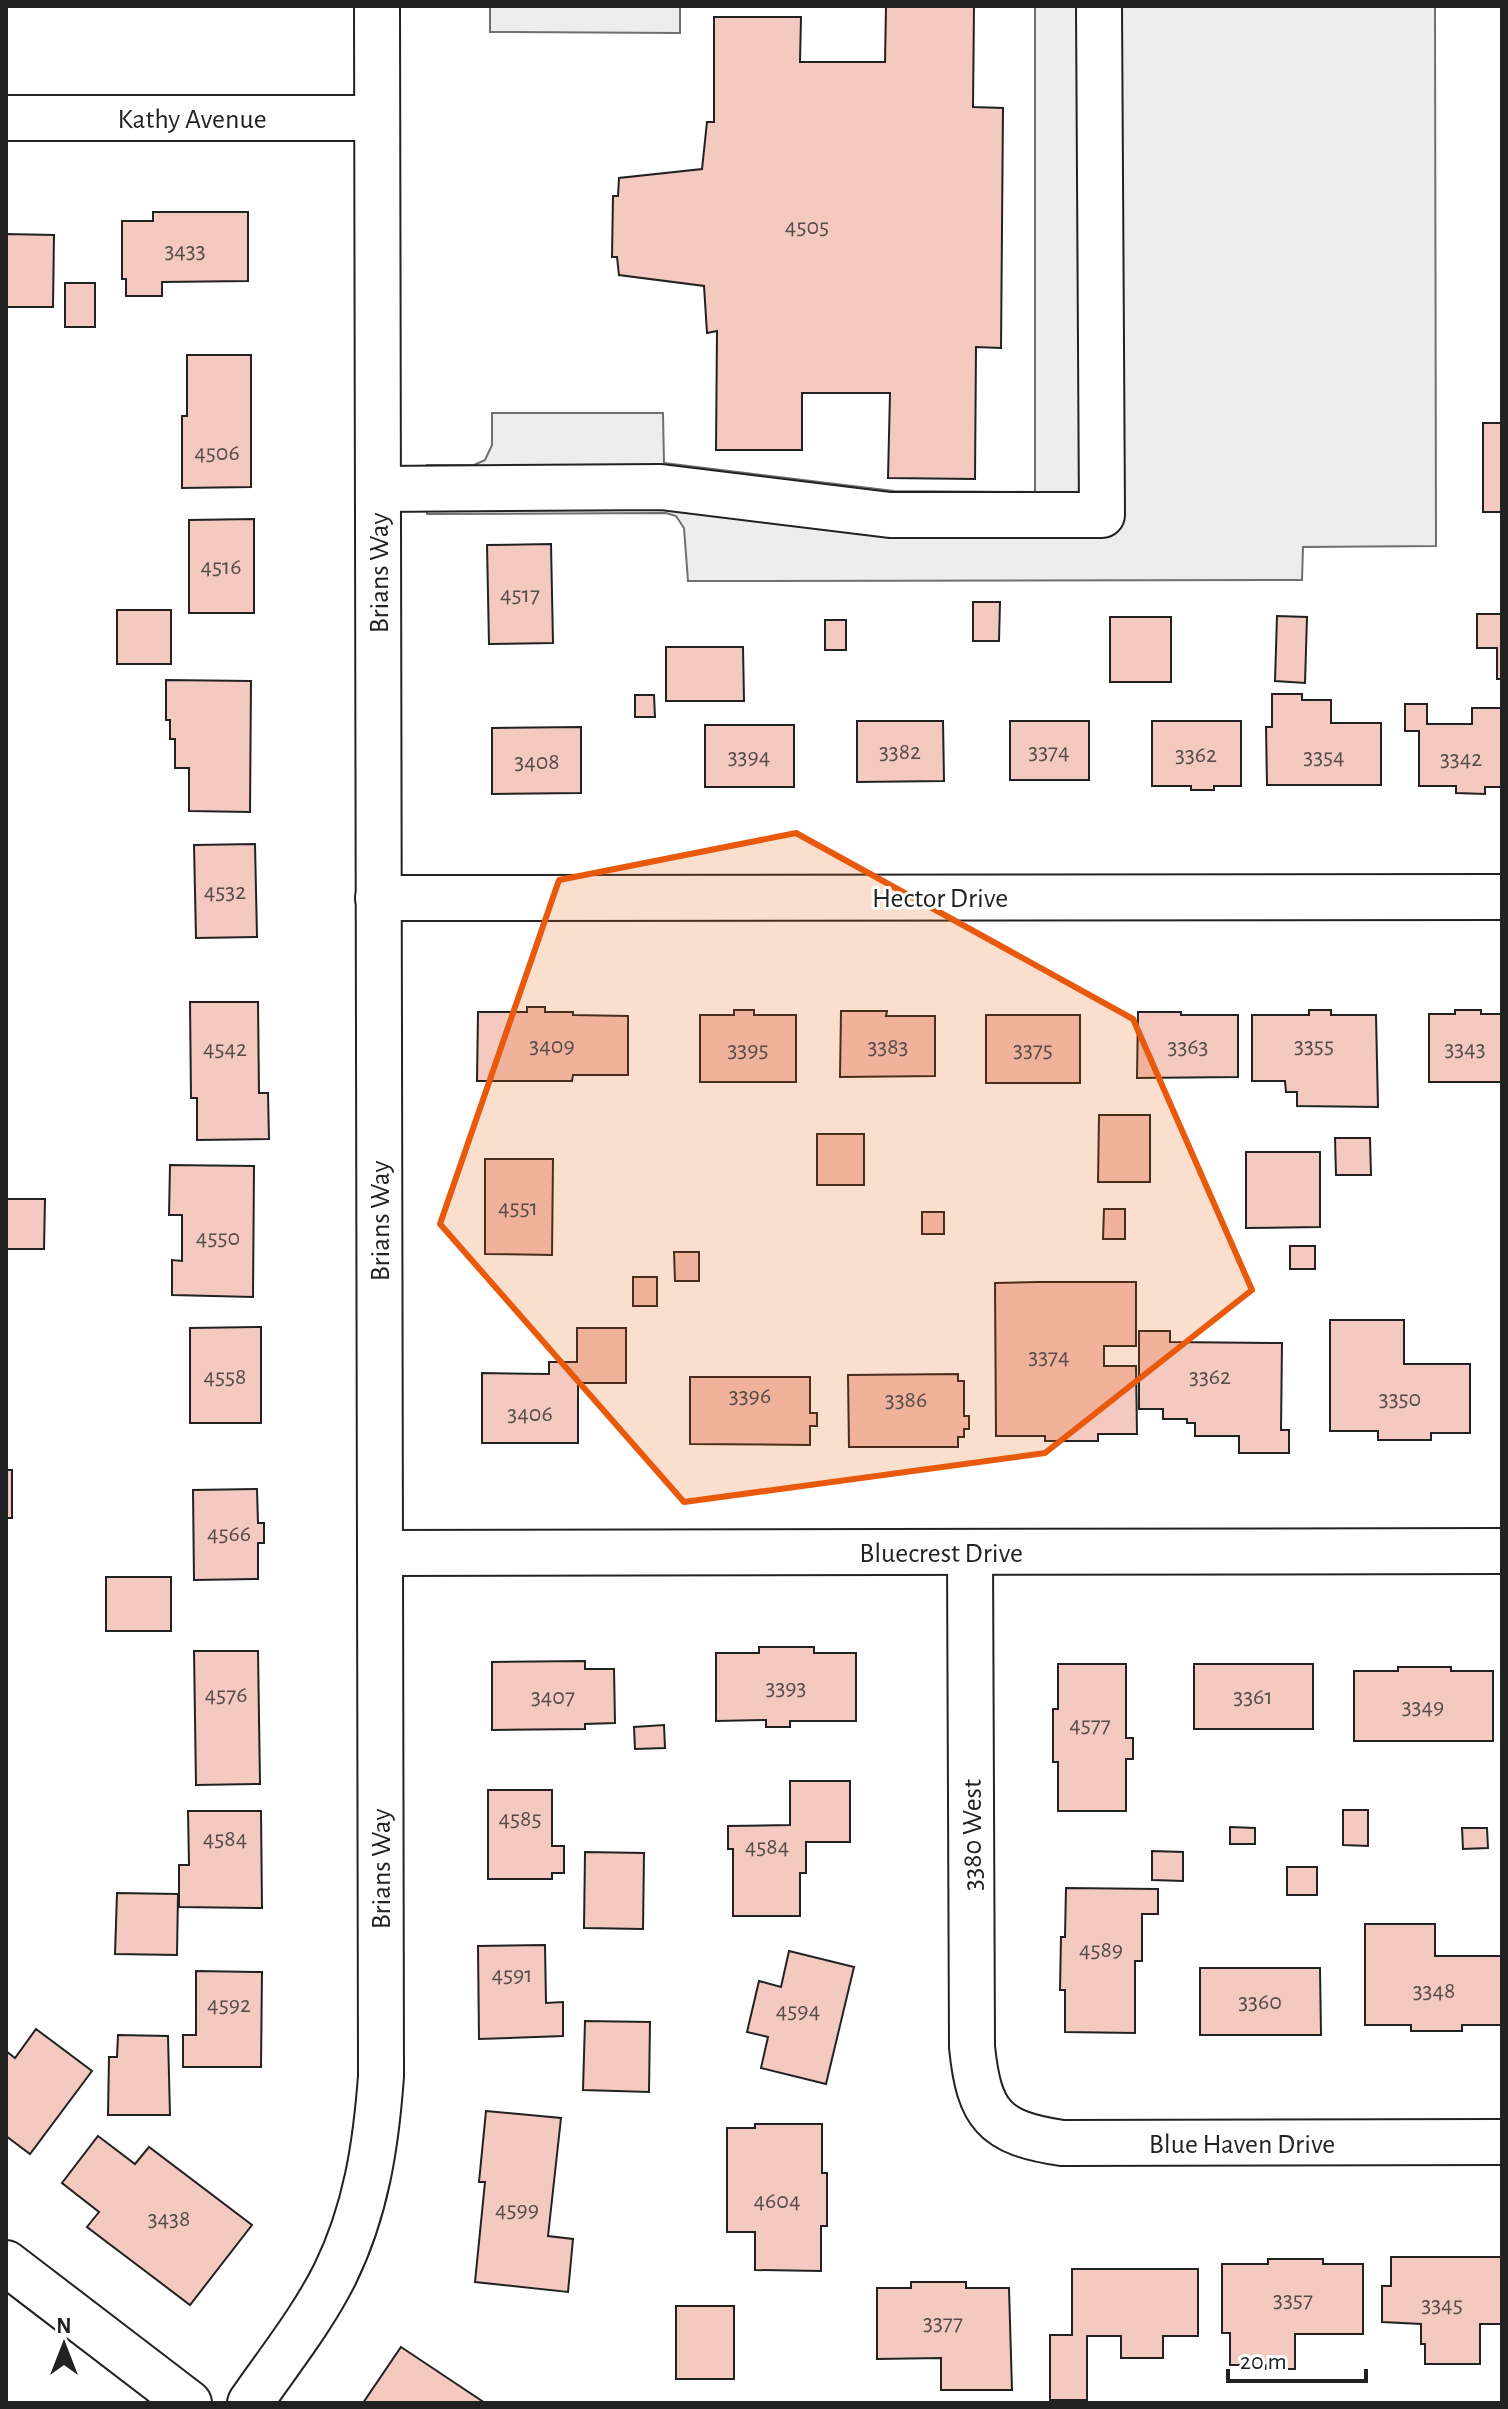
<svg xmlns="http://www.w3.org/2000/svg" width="1508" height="2409" font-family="'Alegreya Sans',sans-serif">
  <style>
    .parking { fill: #ededed; stroke: #6f6f6f; stroke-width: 2 }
    .building { fill: #f3c9c0; stroke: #222; stroke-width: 2 }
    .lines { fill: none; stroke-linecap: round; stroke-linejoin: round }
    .minor-casing { stroke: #222; stroke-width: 48 }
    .minor { stroke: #fff; stroke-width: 44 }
    .marked { fill: #e8590c; fill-opacity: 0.2; stroke: #e8590c; stroke-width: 6; stroke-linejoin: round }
    .labels { text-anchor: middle; stroke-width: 6; stroke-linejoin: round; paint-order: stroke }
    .number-label { font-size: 24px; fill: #564c4a }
    .street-label { font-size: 28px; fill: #222; stroke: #fff }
  </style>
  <rect width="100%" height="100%" fill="#fff"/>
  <g class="parking">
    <polygon points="490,6 680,6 680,33 490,32"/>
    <polygon points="1035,6 1435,6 1436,546 1303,547 1302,580 688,581 684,528 676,516 666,513 427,514 427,465 474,465 485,460 492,445 492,413 663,413 664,463 894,491 1035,492"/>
  </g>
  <g class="building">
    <polygon points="886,6 974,6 973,107 1003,108 1001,348 976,347 975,479 888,478 890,393 802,393 802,450 716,450 717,331 707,333 704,286 619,275 617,257 612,257 613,196 618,196 619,178 702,169 707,122 714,122 714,17 801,17 800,62 885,62"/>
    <polygon points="153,212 248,212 248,281 162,282 162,296 126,296 126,279 122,279 122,221 153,221"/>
    <polygon points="6,234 54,235 53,307 6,307"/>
    <rect x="65" y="283" width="30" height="44"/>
    <polygon points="187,355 251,355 251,487 182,488 182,416 187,416"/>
    <rect x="1483" y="423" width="19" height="89"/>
    <polygon points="254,519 254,613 189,613 189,520"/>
    <polygon points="551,544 553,643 489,644 487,545"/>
    <polygon points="973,602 1000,602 999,641 973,641"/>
    <rect x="117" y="610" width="54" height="54"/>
    <polygon points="1477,614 1502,614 1502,679 1497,679 1497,648 1477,648"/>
    <polygon points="1277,616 1307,617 1305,683 1275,681"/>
    <rect x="1110" y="617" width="61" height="65"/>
    <rect x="825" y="620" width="21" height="30"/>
    <polygon points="666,647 743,647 744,701 666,701"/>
    <polygon points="166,680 251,681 250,812 189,811 189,768 175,768 175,739 170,739 170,720 166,720"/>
    <polygon points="1272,694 1302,694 1302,700 1331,700 1331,723 1381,723 1381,785 1267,785 1266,727 1272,727"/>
    <polygon points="635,695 654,695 655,717 635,717"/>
    <polygon points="1405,704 1427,704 1427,724 1472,724 1472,708 1502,708 1502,787 1485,787 1485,794 1456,793 1456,786 1419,786 1419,731 1405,731"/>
    <polygon points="857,721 943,721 944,781 857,782"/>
    <rect x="1010" y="721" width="79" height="59"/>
    <polygon points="1152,721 1241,721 1241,786 1214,786 1214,790 1191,790 1191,786 1152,786"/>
    <rect x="705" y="725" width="89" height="62"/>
    <polygon points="581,727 581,793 492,794 492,728"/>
    <polygon points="255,844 257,937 196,938 194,845"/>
    <polygon points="190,1002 258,1002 259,1093 268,1093 269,1139 197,1140 197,1098 191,1098"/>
    <polygon points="527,1007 545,1007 545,1012 573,1012 573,1015 628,1016 628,1075 573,1075 572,1081 477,1081 478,1012 527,1012"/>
    <polygon points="734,1010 754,1010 754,1015 796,1015 796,1082 700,1082 700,1015 734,1015"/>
    <polygon points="1309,1010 1331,1010 1331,1015 1376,1015 1378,1107 1297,1106 1297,1092 1286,1092 1285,1081 1252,1081 1252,1015 1309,1015"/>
    <polygon points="1455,1010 1481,1010 1481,1014 1502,1014 1502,1082 1429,1082 1429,1014 1455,1014"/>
    <polygon points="841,1011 887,1011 886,1016 935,1016 935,1076 840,1077"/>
    <polygon points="1138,1012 1181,1012 1181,1015 1238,1015 1238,1077 1137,1078"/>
    <rect x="986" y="1015" width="94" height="68"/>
    <polygon points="1099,1115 1150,1115 1150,1182 1098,1182"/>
    <rect x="817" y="1134" width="47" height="51"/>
    <polygon points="1335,1138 1370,1138 1371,1175 1336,1175"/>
    <polygon points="1246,1152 1320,1152 1320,1227 1246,1228"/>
    <polygon points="485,1159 553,1159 552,1255 485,1254"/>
    <polygon points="170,1165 254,1166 253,1297 172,1295 172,1260 182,1261 182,1215 169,1215"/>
    <polygon points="6,1199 45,1199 44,1249 6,1249"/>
    <polygon points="1104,1209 1125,1209 1125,1239 1103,1239"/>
    <rect x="922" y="1212" width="22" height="22"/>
    <rect x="1290" y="1246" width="25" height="23"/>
    <polygon points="674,1252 699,1252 699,1281 675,1281"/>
    <rect x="633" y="1277" width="24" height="29"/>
    <polygon points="1038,1282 1136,1282 1136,1346 1104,1346 1104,1366 1136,1366 1137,1434 1098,1434 1098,1441 1045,1441 1045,1436 996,1436 995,1283"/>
    <polygon points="1330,1320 1404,1320 1404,1364 1470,1364 1470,1433 1431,1433 1431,1440 1378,1440 1378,1431 1330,1431"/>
    <polygon points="261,1327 261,1423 190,1423 190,1328"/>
    <polygon points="577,1328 626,1328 626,1383 578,1383 578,1443 482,1443 482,1373 549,1374 549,1362 577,1362"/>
    <polygon points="1139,1331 1170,1331 1170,1342 1282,1343 1281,1430 1289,1430 1289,1453 1239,1453 1239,1436 1195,1436 1195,1423 1187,1423 1187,1419 1163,1419 1163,1409 1139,1409"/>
    <polygon points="958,1374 958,1381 964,1381 964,1416 969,1416 969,1429 964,1429 964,1437 958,1437 958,1447 849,1447 848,1375"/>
    <polygon points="690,1377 810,1377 810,1413 817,1413 817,1426 810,1426 810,1445 690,1444"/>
    <rect x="6" y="1470" width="6" height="48"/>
    <polygon points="257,1489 258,1523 264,1523 264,1543 258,1543 258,1579 194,1580 193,1490"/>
    <rect x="106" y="1577" width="65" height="54"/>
    <polygon points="759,1647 814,1647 814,1653 856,1653 856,1721 790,1721 790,1727 766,1727 766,1720 716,1721 716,1653 759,1653"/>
    <polygon points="194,1651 258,1651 260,1784 196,1785"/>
    <polygon points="585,1661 585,1669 614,1669 615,1723 585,1724 585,1729 492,1730 492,1662"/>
    <polygon points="1058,1664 1126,1664 1126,1738 1133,1738 1133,1759 1126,1759 1126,1811 1058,1811 1058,1762 1053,1762 1053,1709 1058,1709"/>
    <rect x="1194" y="1664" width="119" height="65"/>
    <polygon points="1398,1667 1451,1667 1451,1671 1493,1671 1493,1741 1354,1741 1354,1671 1398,1671"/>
    <polygon points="664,1725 665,1748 635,1749 634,1727"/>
    <polygon points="790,1781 850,1781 850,1842 806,1842 806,1873 800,1873 800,1916 733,1916 733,1849 728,1849 728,1826 790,1825"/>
    <polygon points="488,1790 552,1790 552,1846 564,1846 564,1873 552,1873 552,1879 488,1879"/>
    <polygon points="1343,1810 1368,1810 1368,1846 1343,1845"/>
    <polygon points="188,1811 261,1811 262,1908 179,1907 179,1865 189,1865"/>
    <polygon points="1230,1827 1255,1828 1255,1844 1230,1844"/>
    <polygon points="1462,1828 1487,1828 1488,1848 1463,1849"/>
    <polygon points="1152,1851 1183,1852 1183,1881 1152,1880"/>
    <polygon points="585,1852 644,1853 643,1929 584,1928"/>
    <rect x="1287" y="1867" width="30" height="28"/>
    <polygon points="1066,1888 1158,1889 1158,1914 1142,1914 1142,1961 1135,1961 1135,2033 1065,2032 1065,1990 1060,1990 1061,1937 1065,1937"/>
    <polygon points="117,1893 178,1894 177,1955 115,1954"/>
    <polygon points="1365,1924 1435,1924 1435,1956 1502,1956 1502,2025 1462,2025 1462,2031 1411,2031 1411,2025 1365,2025"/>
    <polygon points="545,1945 546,2003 563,2002 563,2036 479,2039 478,1946"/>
    <polygon points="789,1951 854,1967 826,2084 761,2068 768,2037 747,2032 759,1981 781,1987"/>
    <polygon points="1200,1968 1320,1968 1321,2035 1200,2035"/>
    <polygon points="196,1971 262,1972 261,2067 183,2067 183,2035 196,2035"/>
    <polygon points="585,2021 650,2022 649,2092 583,2090"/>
    <polygon points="36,2029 92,2071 30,2154 6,2136 6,2051 15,2058"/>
    <polygon points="118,2035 168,2036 170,2115 108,2115 109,2057 117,2057"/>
    <polygon points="486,2111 561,2118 548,2236 573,2239 568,2292 475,2282 485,2182 479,2182"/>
    <polygon points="755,2124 822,2124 822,2173 827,2173 827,2226 821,2226 821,2271 755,2270 755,2232 727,2232 727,2128 755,2128"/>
    <polygon points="98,2136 135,2164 149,2147 252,2225 190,2305 87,2227 99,2212 62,2183"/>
    <polygon points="1391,2257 1502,2257 1502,2324 1480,2324 1480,2364 1425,2364 1425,2344 1421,2344 1421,2324 1382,2322 1382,2286 1391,2286"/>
    <polygon points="1268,2259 1323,2259 1323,2264 1363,2264 1363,2334 1295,2334 1295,2369 1266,2369 1266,2365 1230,2365 1230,2333 1222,2333 1222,2264 1268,2264"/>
    <polygon points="1072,2269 1198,2269 1198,2336 1163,2336 1163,2358 1121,2358 1121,2336 1087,2336 1087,2400 1050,2400 1050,2335 1072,2335"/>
    <polygon points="911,2282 966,2282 966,2288 1009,2288 1012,2390 941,2390 941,2358 877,2359 877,2288 911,2288"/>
    <rect x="676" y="2306" width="58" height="73"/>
    <polygon points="401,2347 485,2403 363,2403"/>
  </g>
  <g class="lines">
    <g class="minor-casing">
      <g id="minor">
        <polyline points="6,118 377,118"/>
        <polyline points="378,489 661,487 890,515 1102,515 1099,6"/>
        <polyline points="378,898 1502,897"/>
        <path d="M970,1552L972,2047C979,2115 994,2133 1062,2143L1502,2142"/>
        <polyline points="380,1553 1502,1551"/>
        <polyline points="6,2263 189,2403"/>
        <path d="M250,2403C279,2361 312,2320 335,2274C366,2211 376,2145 381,2076L377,6"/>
      </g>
    </g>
    <use href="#minor" class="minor"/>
  </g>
  <path class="marked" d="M796,833L1133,1019L1252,1290L1045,1453L684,1502L440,1224L559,880Z"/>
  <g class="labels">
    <g class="number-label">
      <text x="807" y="234">4505</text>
      <text x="185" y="258">3433</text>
      <text x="217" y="460">4506</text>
      <text x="221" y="574">4516</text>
      <text x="520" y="602">4517</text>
      <text x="900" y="759">3382</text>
      <text x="1049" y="759">3374</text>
      <text x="1196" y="762">3362</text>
      <text x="749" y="764">3394</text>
      <text x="1324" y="764">3354</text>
      <text x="1461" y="766">3342</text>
      <text x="537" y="769">3408</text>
      <text x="225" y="899">4532</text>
      <text x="552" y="1053">3409</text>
      <text x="1314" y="1053">3355</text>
      <text x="888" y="1054">3383</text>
      <text x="1188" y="1054">3363</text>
      <text x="225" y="1056">4542</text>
      <text x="1465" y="1056">3343</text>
      <text x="748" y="1057">3395</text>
      <text x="1033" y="1057">3375</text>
      <text x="518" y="1215">4551</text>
      <text x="218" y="1245">4550</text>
      <text x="1049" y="1364">3374</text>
      <text x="225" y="1384">4558</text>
      <text x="1210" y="1384">3362</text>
      <text x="750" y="1403">3396</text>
      <text x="1400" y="1406">3350</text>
      <text x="906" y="1407">3386</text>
      <text x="530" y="1421">3406</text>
      <text x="229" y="1541">4566</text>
      <text x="786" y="1695">3393</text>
      <text x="226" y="1702">4576</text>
      <text x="553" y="1704">3407</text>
      <text x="1253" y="1704">3361</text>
      <text x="1423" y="1714">3349</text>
      <text x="1090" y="1732">4577</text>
      <text x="520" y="1826">4585</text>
      <text x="225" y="1846">4584</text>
      <text x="767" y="1854">4584</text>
      <text x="1101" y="1957">4589</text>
      <text x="512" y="1982">4591</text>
      <text x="1434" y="1998">3348</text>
      <text x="1260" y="2009">3360</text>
      <text x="229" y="2012">4592</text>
      <text x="798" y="2018">4594</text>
      <text x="777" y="2208">4604</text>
      <text x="517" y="2217">4599</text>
      <text x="169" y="2226">3438</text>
      <text x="1293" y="2307">3357</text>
      <text x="1442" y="2312">3345</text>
      <text x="943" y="2330">3377</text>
    </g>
    <g class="street-label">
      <text x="192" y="128">Kathy Avenue</text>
      <text transform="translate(378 573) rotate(-90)" y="10">Brians Way</text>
      <text x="940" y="907">Hector Drive</text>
      <text transform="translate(379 1221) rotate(-90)" y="10">Brians Way</text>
      <text x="941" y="1562">Bluecrest Drive</text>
      <text transform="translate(971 1835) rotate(-90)" y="10">3380 West</text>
      <text transform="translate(380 1869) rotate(-90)" y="10">Brians Way</text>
      <text x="1242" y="2153">Blue Haven Drive</text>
    </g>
  </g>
  <rect width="1508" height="2409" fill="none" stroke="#222222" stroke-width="16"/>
  <g transform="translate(64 2345)" stroke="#ffffff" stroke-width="6" paint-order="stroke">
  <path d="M0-6L14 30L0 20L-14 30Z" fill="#222222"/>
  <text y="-12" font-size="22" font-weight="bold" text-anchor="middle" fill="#222222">N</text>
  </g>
  <path d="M1228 2369v12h138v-12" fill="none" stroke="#222222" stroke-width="4"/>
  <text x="1240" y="2369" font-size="24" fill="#222222" stroke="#ffffff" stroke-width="6" paint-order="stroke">20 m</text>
</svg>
